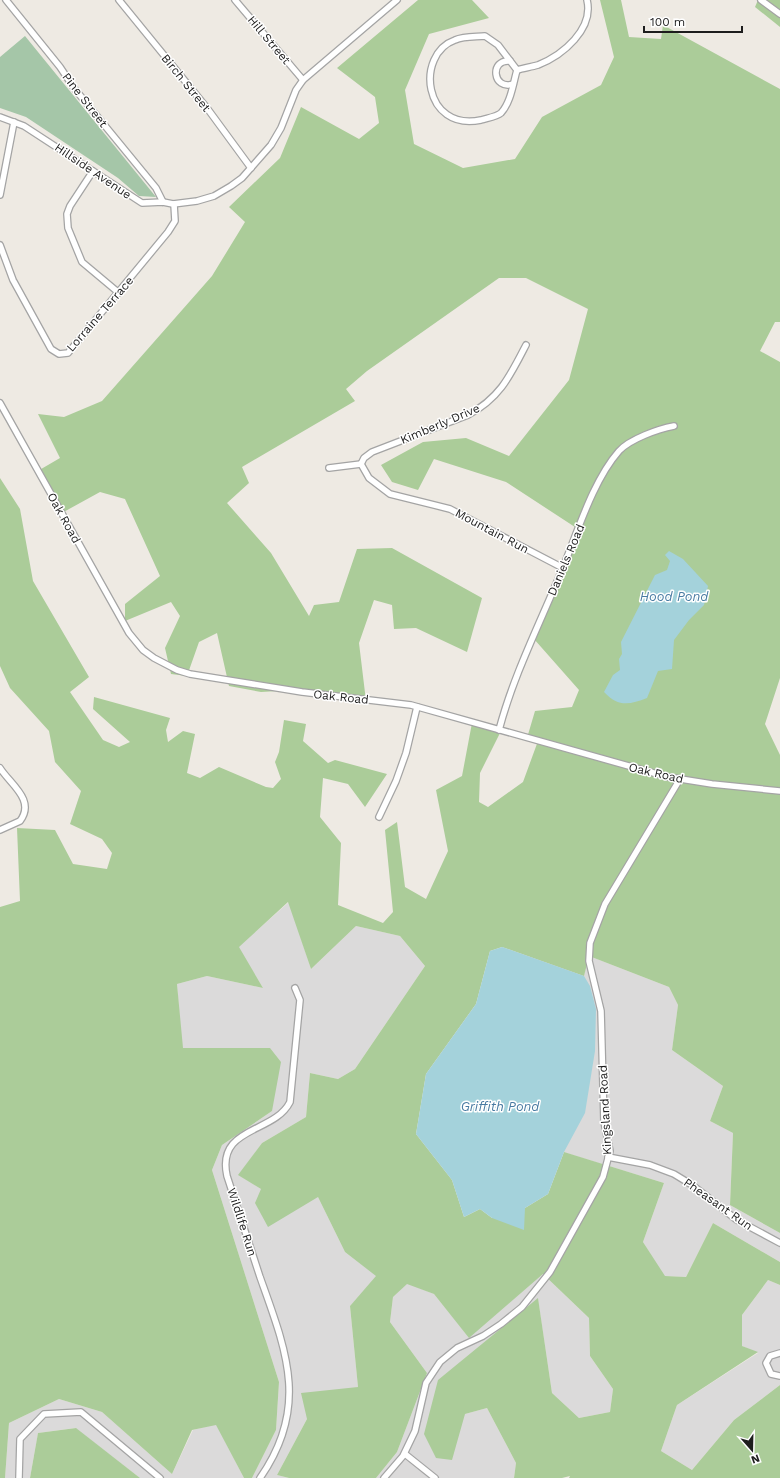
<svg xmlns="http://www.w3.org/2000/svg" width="780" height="1478" font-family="'Work Sans',sans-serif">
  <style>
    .residential { fill: #dbdada }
    .forest { fill: #abcc99 }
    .cemetery { fill: #a5c6a8 }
    .water { fill: #a4d2db }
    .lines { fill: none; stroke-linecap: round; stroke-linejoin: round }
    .street-casing { stroke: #a4a4a4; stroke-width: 8 }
    .street { stroke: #fff; stroke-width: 5.5 }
    .labels { text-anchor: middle; stroke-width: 3; stroke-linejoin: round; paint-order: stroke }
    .street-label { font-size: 12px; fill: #1d1d1d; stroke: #fff }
    .water-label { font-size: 13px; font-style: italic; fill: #497ba2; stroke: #fff }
  </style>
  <rect width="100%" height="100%" fill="#eeeae3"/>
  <g class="residential">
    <polygon points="289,902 311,969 356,926 400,936 425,966 355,1069 338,1079 310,1073 306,1117 262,1143 239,1175 261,1189 318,1197 345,1252 377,1276 350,1306 358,1387 307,1419 277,1475 289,1478 252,1478 276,1430 279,1382 212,1170 222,1145 272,1111 270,1048 182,1048 177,984 207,976 263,988 238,947"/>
    <polygon points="502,947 584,975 589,956 669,987 678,1005 672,1050 723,1086 710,1121 733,1133 730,1205 780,1233 780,1262 713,1223 686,1277 664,1276 643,1242 664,1183 563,1152"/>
    <polygon points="543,1274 589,1318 590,1356 613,1389 610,1412 579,1418 552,1393 538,1299 465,1414 487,1408 516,1463 514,1478 376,1478 397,1452 427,1373 390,1322 393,1297 407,1283 434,1294 469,1337"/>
    <polygon points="768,1280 780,1285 780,1385 734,1420 692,1470 661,1451 677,1405 758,1353 742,1346 742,1315"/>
    <polygon points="59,1399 102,1412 172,1474 193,1430 216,1424 244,1478 140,1478 75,1428 38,1433 30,1478 5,1478 9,1423"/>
  </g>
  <g class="forest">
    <polygon points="418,0 472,0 489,18 429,34 405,90 414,144 463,168 515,159 542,117 601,85 614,57 600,0 621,0 629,37 661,39 663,25 780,89 780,322 775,322 760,351 780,362 780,678 765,724 780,755 780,1233 730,1205 733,1133 710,1121 723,1086 672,1050 678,1005 669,987 589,956 584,976 502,947 490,951 476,1004 426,1074 416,1134 452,1180 464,1217 480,1209 492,1218 525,1208 548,1194 564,1152 664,1183 643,1242 665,1276 686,1277 713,1223 780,1262 780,1285 768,1280 742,1315 742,1346 758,1352 677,1405 661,1451 692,1470 734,1420 780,1385 780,1478 569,1478 570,1476 562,1478 514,1478 516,1463 487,1408 465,1414 452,1460 436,1458 424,1434 438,1380 538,1298 552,1393 579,1418 610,1412 613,1389 590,1356 589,1318 543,1274 469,1338 434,1294 407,1284 393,1297 390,1322 427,1373 397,1452 376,1478 289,1478 277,1475 307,1419 301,1393 358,1387 350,1306 376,1276 345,1252 318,1197 268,1227 255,1203 261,1189 238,1175 262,1143 306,1117 310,1073 338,1079 355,1069 425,966 400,936 356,926 311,969 288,902 239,947 263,988 207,976 177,984 183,1048 270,1048 281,1062 272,1111 222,1145 212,1170 279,1382 276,1430 252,1478 244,1478 216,1425 192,1430 172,1474 102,1412 59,1399 9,1423 5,1478 0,1478 0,907 20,901 17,828 55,830 73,864 107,869 112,853 102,839 70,824 81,791 55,762 49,731 10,688 0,666 0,478 20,509 33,581 89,677 70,692 103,740 119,747 130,742 93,709 94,697 170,718 166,730 168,742 183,731 195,734 187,773 200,778 219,767 266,787 273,788 281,779 275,762 279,752 284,720 306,724 303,741 328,763 335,760 387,774 365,807 348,784 323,778 320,817 341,843 338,905 383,923 393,912 385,830 397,822 405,887 426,899 448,851 436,790 462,776 472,723 501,731 480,773 479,802 488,807 523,782 538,741 527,738 535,711 572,707 579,690 534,639 578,529 506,482 434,459 418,490 392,482 381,465 423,442 466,438 509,456 569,380 588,309 526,278 499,278 367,371 346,389 355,401 242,467 249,483 227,503 271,553 309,616 314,605 339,602 357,549 392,548 482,598 467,652 416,628 394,629 392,605 374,600 359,643 366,701 295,690 261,692 229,686 217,633 199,642 187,676 171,674 165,648 180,616 171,602 125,621 125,604 160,576 125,499 100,492 60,514 36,472 60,458 38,414 64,417 102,401 212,276 245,222 229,207 280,158 301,107 359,139 379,123 375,97 337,68"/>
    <polygon points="758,0 780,0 780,27 755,7"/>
    <polygon points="76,1428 140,1478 30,1478 38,1433"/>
  </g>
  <polygon class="cemetery" points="25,36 156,197 139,196 118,178 26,117 0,108 0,57"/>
  <g class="water">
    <path d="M669,551L683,559L708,586L704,605L689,620L674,640L672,669L658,671L647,698C629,705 618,707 604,692L613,675L620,670L619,659L622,654L621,642L655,575L667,570L670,561L665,555Z"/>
    <polygon points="502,947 584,976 590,986 596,1009 595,1051 585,1113 564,1152 548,1194 525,1208 524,1230 492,1218 480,1209 464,1217 452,1180 416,1134 426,1074 476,1004 490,951"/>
  </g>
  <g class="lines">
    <g class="street-casing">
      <g id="street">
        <polyline points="6,0 60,67 74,88 156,188 163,202"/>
        <polyline points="119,0 207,108 251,168"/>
        <polyline points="235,0 303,80"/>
        <polyline points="761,0 780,14"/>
        <path d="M485,36L498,45L517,70C513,84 511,102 501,113C496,117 487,118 481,120C423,132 415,54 455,40C464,36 476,37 485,36Z"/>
        <path d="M510,61C489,59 493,91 513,84"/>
        <path d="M517,70C524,68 531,67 538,65C563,55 594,29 587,0"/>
        <polyline points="0,117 24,126 142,203 163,202 173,204 197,201 214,196 231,186 242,178 271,145 281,128 296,90 303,80 397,0"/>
        <polyline points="93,171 70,206 67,214 68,228 82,262 119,293"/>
        <polyline points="0,195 14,122"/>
        <polyline points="0,245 13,280 51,349 59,354 68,353 168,232 175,221 174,204"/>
        <polyline points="0,403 129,633 143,650 154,658 177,670 190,674 302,692 411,705 668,777 712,784 780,791"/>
        <polyline points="361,464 369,478 390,494 450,509 563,568"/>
        <path d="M361,464L364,458L372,452L468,415C500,398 510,376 526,345"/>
        <polyline points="329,468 361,464"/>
        <path d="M499,730C513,677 538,627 559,577C576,538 591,483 619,451C630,439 658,429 674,426"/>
        <path d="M0,768C10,784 36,800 20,821L0,830"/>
        <polyline points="379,817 396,781 406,753 417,707"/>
        <polyline points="608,1157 650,1165 674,1174 692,1185 737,1220 780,1243"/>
        <polyline points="780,1353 770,1356 766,1363 771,1374 780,1376"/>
        <polyline points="405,1454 435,1478"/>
        <polyline points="19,1478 20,1439 44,1414 81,1412 160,1478"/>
        <path d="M260,1478C310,1407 286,1350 260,1277C249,1243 238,1210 227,1176C216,1126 274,1134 290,1102L300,1000L295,988"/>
        <polyline points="384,1478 403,1456 415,1431 426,1383 440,1362 457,1348 483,1336 501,1324 522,1307 550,1272 603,1177 610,1151 604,1122 601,1011 589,961 590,943 605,904 680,779"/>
      </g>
    </g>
    <use href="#street" class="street"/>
  </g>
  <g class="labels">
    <g class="street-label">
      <text transform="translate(269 40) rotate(50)" y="4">Hill Street</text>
      <text transform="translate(186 83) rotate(51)" y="4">Birch Street</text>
      <text transform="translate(85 100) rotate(52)" y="4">Pine Street</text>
      <text transform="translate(93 171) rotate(34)" y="4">Hillside Avenue</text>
      <text transform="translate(100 314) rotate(-49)" y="4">Lorraine Terrace</text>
      <text transform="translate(440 424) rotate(-23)" y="4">Kimberly Drive</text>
      <text transform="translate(64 518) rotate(61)" y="4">Oak Road</text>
      <text transform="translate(492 531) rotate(28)" y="4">Mountain Run</text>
      <text transform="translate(566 560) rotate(-67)" y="4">Daniels Road</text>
      <text transform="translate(341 697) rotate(6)" y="4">Oak Road</text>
      <text transform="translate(656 773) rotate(13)" y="4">Oak Road</text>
      <text transform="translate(605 1110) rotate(-93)" y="4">Kingsland Road</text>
      <text transform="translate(718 1204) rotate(35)" y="4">Pheasant Run</text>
      <text transform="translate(242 1222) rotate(72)" y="4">Wildlife Run</text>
    </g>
    <g class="water-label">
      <text x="674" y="601">Hood Pond</text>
      <text x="500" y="1111">Griffith Pond</text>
    </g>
  </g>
  <g transform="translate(752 1450) rotate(160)" stroke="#ffffff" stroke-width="3" paint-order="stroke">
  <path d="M0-3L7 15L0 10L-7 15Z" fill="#1d1d1d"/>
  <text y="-6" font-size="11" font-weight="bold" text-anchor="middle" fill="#1d1d1d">N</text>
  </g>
  <path d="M644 26v6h98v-6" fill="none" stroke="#1d1d1d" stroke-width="2"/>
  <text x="650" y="26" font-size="12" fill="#1d1d1d" stroke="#ffffff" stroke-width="3" paint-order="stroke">100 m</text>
</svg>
